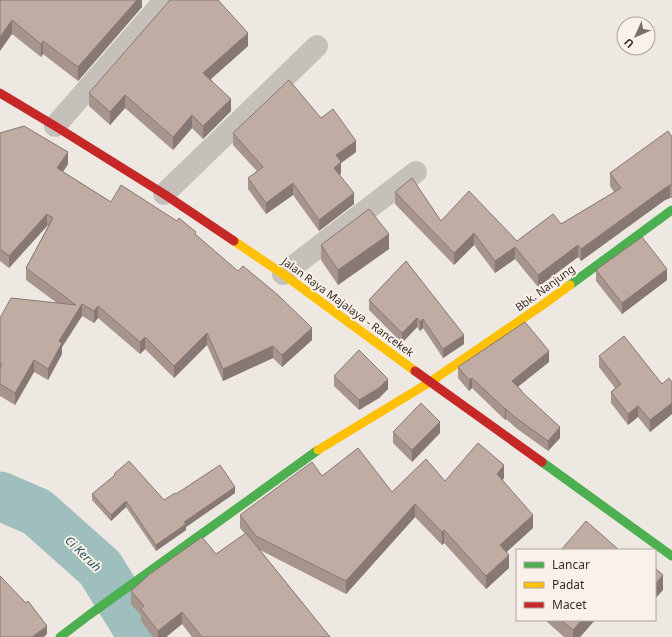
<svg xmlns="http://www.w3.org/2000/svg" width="672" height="637" font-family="'Noto Sans',sans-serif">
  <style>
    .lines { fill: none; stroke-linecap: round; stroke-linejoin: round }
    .river { stroke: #9fbfbe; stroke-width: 49 }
    .street { stroke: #c6c0bb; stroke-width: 22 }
    .fast { stroke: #4caf50; stroke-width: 9 }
    .slow { stroke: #ffc107; stroke-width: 9 }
    .jam { stroke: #c62828; stroke-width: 9 }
    .wall { fill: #a6948d }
    .shaded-wall { fill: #877873 }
    .building { fill: #c1aca4; stroke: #877873 }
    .labels { text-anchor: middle; stroke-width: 4; stroke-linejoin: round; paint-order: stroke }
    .street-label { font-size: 11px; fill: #382d29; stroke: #faf2ea }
    .water-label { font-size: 12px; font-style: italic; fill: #1f5759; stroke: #faf2ea }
  </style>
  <rect width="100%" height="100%" fill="#eee8e2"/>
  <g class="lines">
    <polyline class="river" points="0,496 37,512 100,568 143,637"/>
    <g class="street">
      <polyline points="55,126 165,0"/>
      <polyline points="164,194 317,46"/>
      <polyline points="283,274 416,172"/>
    </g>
    <g class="fast">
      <polyline points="570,285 672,210"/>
      <polyline points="542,462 672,556"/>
      <polyline points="60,637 89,615 318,450"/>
    </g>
    <g class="slow">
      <polyline points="234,241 283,274 415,371"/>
      <polyline points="318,450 430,382 544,304 570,285"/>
    </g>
    <g class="jam">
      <polyline points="0,93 55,126 164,194 234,241"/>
      <polyline points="415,371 542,462"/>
    </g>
  </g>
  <g class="wall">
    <polygon points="0,0 142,0 142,7 78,81 43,54 41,57 12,34"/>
    <polygon points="248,46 211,79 231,111 203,139 192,128 173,150 125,108 110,125 89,106 89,93"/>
    <polygon points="321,118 356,152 341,163 341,174 339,175 354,204 319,231 293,195 266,214 248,189 248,178 257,171 233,145 233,133"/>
    <polygon points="0,133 68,164 63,172 111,202 196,235 312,340 282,367 273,358 223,381 207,345 174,378 145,349 140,354 98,318 94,323 82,316 62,347 62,354 48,380 34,372 15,405 0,396 0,318 57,303 26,280 26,268 48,226 47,226 9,268 0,261"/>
    <polygon points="672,137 672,198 670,198 665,200 581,261 578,257 538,287 515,259 495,273 474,245 454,265 395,204 395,192 441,221 517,241 561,224 614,192 610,186 610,173"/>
    <polygon points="321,245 389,249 338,285 321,260"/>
    <polygon points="406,261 464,344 443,358 423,328 420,331 417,327 402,343 369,310 369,300"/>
    <polygon points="596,270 667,280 622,314 596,281"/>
    <polygon points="599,356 662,384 672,382 672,414 650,432 638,417 628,425 611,403 611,392 615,388 599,367"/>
    <polygon points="549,362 518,387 522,393 560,438 548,451 516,428 506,419 505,420 472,388 469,391 458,378 458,367"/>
    <polygon points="334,376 388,389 379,398 359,410 334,386"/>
    <polygon points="393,432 440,433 412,462 393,443"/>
    <polygon points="114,474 164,500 176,494 235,493 186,527 186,530 156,551 126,507 111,521 92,500 92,494 114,476"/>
    <polygon points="322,476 392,492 445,481 504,478 502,481 533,528 506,552 509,568 486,589 444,543 442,545 415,517 346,594 260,550 330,637 192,637 182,624 166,637 153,637 141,621 141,615 131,604 131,591 216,554 245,534 240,528 240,515"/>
    <polygon points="545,620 595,620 580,637 564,637"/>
  </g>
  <g class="shaded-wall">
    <polygon points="137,0 142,0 142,7 78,81 78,67"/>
    <polygon points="12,20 12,34 0,51 0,37"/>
    <polygon points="248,33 248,46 203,86 203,73"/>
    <polygon points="43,41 43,54 41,57 41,44"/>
    <polygon points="125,95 125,108 110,125 110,112"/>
    <polygon points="231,99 231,111 203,139 203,126"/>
    <polygon points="192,115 192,128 173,150 173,137"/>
    <polygon points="356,141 356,152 341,163 341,174 334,179 334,168 336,155"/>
    <polygon points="68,152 68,164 57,180 57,168"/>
    <polygon points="293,183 293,195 266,214 266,203"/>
    <polygon points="670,185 670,198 665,200 581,261 581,249 665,188"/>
    <polygon points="354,193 354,204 319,231 319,220"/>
    <polygon points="47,214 47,226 9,268 9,256"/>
    <polygon points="474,233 474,245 454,265 454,253"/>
    <polygon points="389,234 389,249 338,285 338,270"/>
    <polygon points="578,245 578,257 538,287 538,275"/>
    <polygon points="515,247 515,259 495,273 495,261"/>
    <polygon points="667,269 667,280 622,314 622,303"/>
    <polygon points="82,304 82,316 62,347 62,354 48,380 48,369 59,341"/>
    <polygon points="98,306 98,318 94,323 94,311"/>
    <polygon points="417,318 417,327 402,343 402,333"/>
    <polygon points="423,319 423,328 420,331 420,322"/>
    <polygon points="312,328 312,340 282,367 282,355"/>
    <polygon points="207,333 207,345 174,378 174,366"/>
    <polygon points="464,335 464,344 443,358 443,349"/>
    <polygon points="145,337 145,349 140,354 140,342"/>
    <polygon points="273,346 273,358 223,381 223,369"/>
    <polygon points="549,351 549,362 512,391 512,381"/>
    <polygon points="34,360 34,372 15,405 15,393"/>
    <polygon points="472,378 472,388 469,391 469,380"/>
    <polygon points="388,379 388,389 379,398 359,410 359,400"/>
    <polygon points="672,403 672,414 650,432 650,420"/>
    <polygon points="638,406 638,417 628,425 628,414"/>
    <polygon points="505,409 506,409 506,419 505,420"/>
    <polygon points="440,422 440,433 412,462 412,450"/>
    <polygon points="560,427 560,438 548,451 548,441"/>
    <polygon points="504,465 504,478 497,487 497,474"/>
    <polygon points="235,487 235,493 186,527 186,530 156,551 156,545 184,522"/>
    <polygon points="126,501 126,507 111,521 111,515"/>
    <polygon points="415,504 415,517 346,594 346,581"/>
    <polygon points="533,515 533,528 500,558 500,545"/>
    <polygon points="444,530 444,543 442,545 442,532"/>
    <polygon points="509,555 509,568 486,589 486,576"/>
    <polygon points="663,575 663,590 655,599 655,584"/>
    <polygon points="182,612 182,624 166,637 158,637 158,631"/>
    <polygon points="582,620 595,620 580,637 573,637 573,630"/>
    <polygon points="47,626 47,634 44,637 32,637"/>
  </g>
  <g class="building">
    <polygon points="0,0 137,0 78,67 43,41 41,44 12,20 0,37"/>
    <polygon points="170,0 218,0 248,33 203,73 231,99 203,126 192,115 173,137 125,95 110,112 89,93"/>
    <polygon points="289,80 321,118 333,109 356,141 336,155 341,162 334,168 354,193 319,220 293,183 266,203 248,178 263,167 233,133"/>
    <polygon points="24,126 68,152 57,168 111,202 121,185 177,221 179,218 196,232 195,234 238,271 243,266 278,295 312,328 282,355 273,346 223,369 207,333 174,366 145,337 140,342 98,306 94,311 82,304 59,341 62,343 48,369 34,360 15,393 0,384 0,369 2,364 0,363 0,318 11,298 76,305 26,268 53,218 47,214 9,256 0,249 0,133"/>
    <polygon points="668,131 672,137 672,185 670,185 665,188 581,249 578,245 538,275 515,247 495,261 474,233 454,253 395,192 412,178 441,221 469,191 517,241 553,214 561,224 621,188 610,173"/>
    <polygon points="369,209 389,234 338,270 321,245"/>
    <polygon points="642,237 667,269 622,303 596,270"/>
    <polygon points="406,261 464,335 443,349 423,319 420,322 417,318 402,333 369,300"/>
    <polygon points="525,322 549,351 512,381 522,391 522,392 560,427 548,441 516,418 506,409 505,409 472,378 469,380 458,367"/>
    <polygon points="624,336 662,384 669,378 672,382 672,403 650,420 638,406 628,414 611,392 621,384 599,356"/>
    <polygon points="359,350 388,379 379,388 359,400 334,376"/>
    <polygon points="421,403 440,422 412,450 393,432"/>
    <polygon points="478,443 504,465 497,474 533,515 500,545 509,555 486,576 444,530 442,532 415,504 346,581 256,536 240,515 312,462 322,476 358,448 392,492 426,459 445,481"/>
    <polygon points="129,461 164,500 175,493 176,494 220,465 235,487 184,522 186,524 156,545 126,501 111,515 92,494 115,475 114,474"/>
    <polygon points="586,521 619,550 561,550"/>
    <polygon points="246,533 330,637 202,637 182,612 158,631 141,609 144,606 131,591 150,574 202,537 216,554"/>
    <polygon points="655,568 663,575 655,584"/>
    <polygon points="0,576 26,603 28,601 47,626 32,637 0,637"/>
    <polygon points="561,620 582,620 573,630"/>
  </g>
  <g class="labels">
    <g class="street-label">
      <text transform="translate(545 288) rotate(-36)" y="4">Bbk. Nanjung</text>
      <text transform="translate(348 307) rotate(36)" y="4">Jalan Raya Majalaya - Rancekek</text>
    </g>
    <g class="water-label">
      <text transform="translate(83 554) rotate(44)" y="4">Ci Keruh</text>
    </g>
  </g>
  <rect x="516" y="549" width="140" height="72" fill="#faf2ea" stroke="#aca39d"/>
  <rect x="524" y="562" width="20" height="6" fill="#4caf50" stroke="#aca39d"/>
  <text x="552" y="569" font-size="12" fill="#382d29">Lancar</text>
  <rect x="524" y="582" width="20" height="6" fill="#ffc107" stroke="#aca39d"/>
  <text x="552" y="589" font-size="12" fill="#382d29">Padat</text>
  <rect x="524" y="602" width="20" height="6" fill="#c62828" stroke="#aca39d"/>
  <text x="552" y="609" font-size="12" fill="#382d29">Macet</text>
  <g transform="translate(636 36) rotate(225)"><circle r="19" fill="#faf2ea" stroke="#aca39d"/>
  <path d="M0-3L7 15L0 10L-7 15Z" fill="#786e6a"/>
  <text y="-6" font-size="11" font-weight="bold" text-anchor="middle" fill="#382d29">U</text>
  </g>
</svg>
